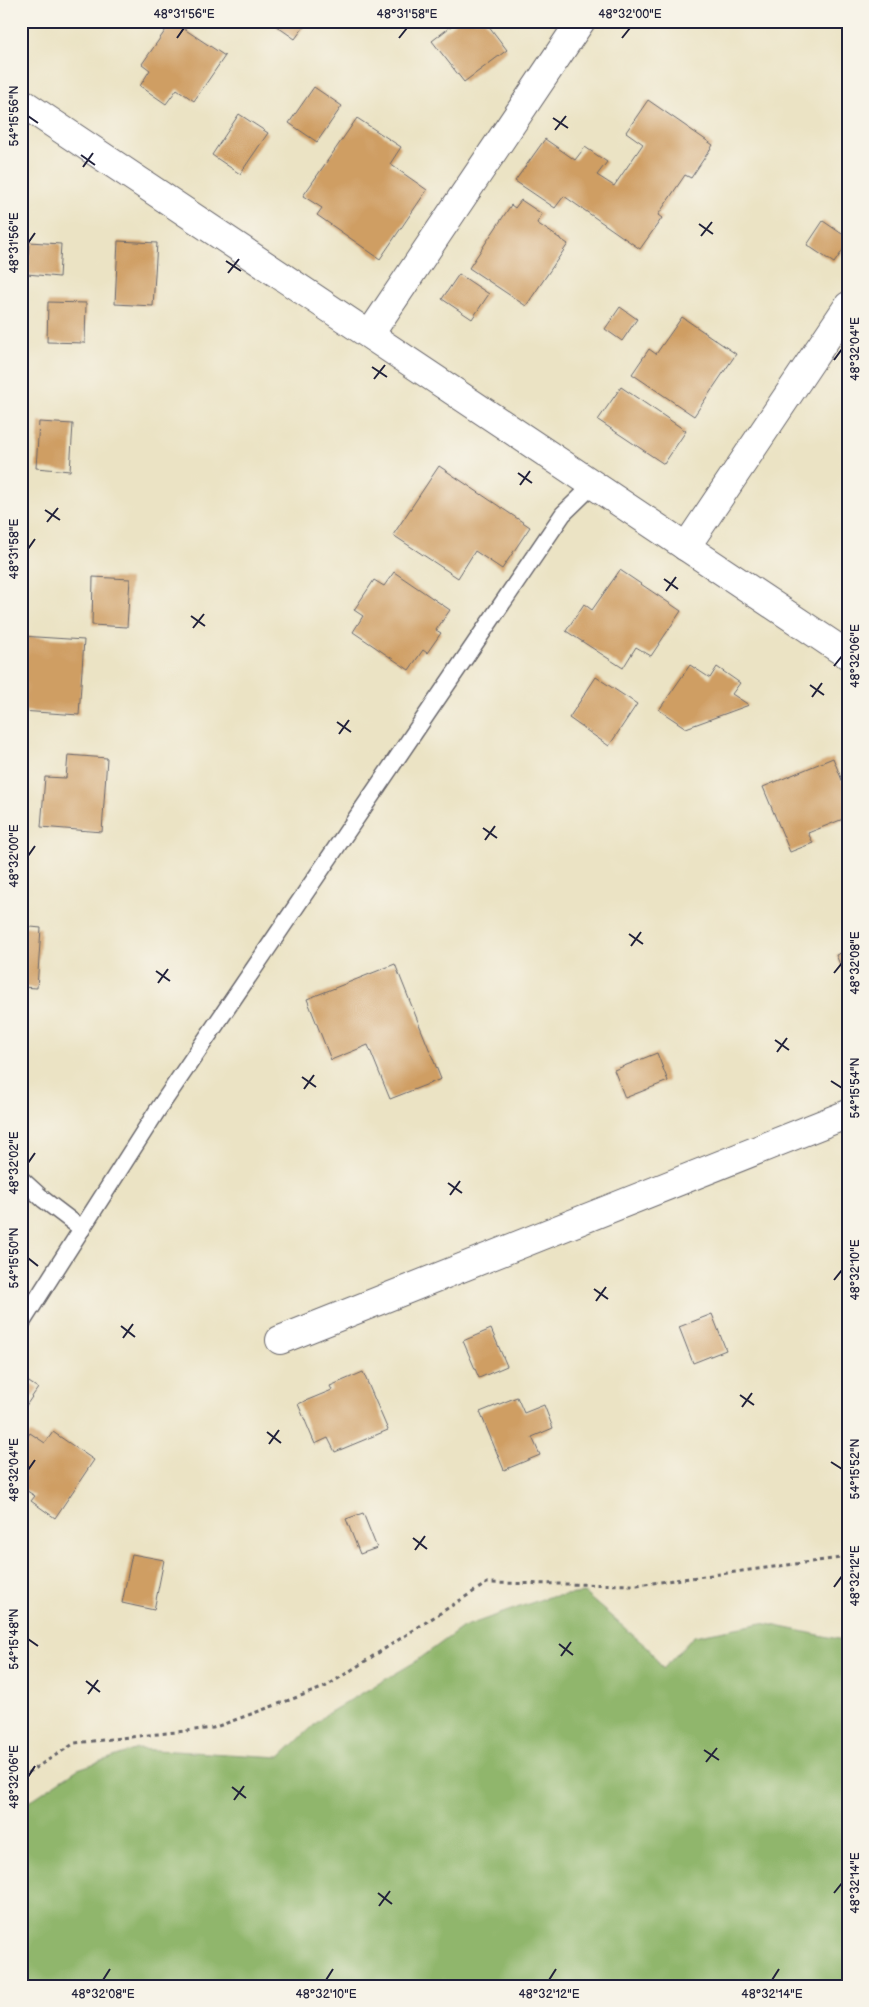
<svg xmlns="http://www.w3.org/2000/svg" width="869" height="2007" font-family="'Balsamiq Sans',sans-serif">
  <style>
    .forest { fill: #90b66c; stroke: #596c54 }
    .building { fill: #cf9e63 }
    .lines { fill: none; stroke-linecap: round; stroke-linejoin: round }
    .service-casing { stroke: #68666b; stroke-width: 19 }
    .minor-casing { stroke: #68666b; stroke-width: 30 }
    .path { stroke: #68666b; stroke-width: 3; stroke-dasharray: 4 4; stroke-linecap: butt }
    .service { stroke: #fff; stroke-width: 16 }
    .minor { stroke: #fff; stroke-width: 28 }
    .ticks { fill: none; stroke: #22223b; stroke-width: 2 }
    .neatline { fill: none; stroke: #22223b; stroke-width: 2 }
    .ticks-label { font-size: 12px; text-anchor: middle; fill: #22223b }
  </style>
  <rect width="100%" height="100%" fill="#f7f3e8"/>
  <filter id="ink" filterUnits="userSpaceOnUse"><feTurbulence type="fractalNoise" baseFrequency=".02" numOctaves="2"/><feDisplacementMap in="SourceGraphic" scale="10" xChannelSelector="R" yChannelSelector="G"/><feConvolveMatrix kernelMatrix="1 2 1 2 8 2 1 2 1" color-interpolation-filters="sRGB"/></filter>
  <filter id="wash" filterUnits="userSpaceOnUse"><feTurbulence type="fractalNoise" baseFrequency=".0096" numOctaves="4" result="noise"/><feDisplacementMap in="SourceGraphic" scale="20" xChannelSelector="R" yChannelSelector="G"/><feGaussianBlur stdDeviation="1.12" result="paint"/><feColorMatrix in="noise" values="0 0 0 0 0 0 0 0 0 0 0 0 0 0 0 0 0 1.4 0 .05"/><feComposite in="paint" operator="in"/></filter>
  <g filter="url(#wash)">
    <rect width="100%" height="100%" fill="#ebe3c4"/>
    <polygon class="forest" points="584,1593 648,1648 663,1669 694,1636 762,1623 848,1641 848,1986 21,1986 21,1810 27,1803 78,1769 137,1749 280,1757 325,1715 415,1662 463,1627 548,1597"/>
    <g id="blocks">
      <g class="building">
        <polygon points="172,21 225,56 194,101 177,89 166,104 140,86 150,70 142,64"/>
        <polygon points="269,21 308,21 295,39"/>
        <polygon points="458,21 485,21 507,50 464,82 432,41"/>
        <polygon points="314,87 342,106 317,142 289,123"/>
        <polygon points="648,100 713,145 691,178 685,175 658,215 662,218 640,249 564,196 555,208 515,181 545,139 575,160 585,147 607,162 597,175 614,186 643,144 626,132"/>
        <polygon points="239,114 268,133 240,174 212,155"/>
        <polygon points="357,118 401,147 390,164 427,190 380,259 317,215 322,208 303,196"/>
        <polygon points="521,200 542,214 537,223 568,244 526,306 469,268 511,205 515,208"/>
        <polygon points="823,221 848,238 848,243 834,263 807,245"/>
        <polygon points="118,241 157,243 153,306 115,304"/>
        <polygon points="29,242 61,244 59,277 27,274"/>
        <polygon points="459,274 489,294 472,319 442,299"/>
        <polygon points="48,302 86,303 85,343 47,342"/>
        <polygon points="620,307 637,319 622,341 605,329"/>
        <polygon points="682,317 736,354 694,416 632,374 649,349 656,354"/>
        <polygon points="621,387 686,431 664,464 598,420"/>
        <polygon points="39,422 73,424 70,471 36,468"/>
        <polygon points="439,466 530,527 502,569 475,551 458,578 393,535"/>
        <polygon points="620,570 681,611 651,656 636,647 623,668 566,631 584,604 592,610"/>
        <polygon points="394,572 450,610 436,630 441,633 427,653 423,650 409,670 353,632 363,616 354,610 374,580 384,586"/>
        <polygon points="93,577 130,579 127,627 92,625"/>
        <polygon points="21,636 84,640 79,715 21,711"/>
        <polygon points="690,665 710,678 717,667 740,683 732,694 749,705 686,728 659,710"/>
        <polygon points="596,677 637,704 609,746 569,718"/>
        <polygon points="68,755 107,758 102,832 41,827 45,777 66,778"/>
        <polygon points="833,758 848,795 848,817 808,833 813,843 790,852 763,787"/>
        <polygon points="21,926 41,928 37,988 21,987"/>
        <polygon points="848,950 848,983 836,955"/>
        <polygon points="395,964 441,1079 390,1099 368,1045 331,1060 307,999"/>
        <polygon points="657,1053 668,1081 625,1098 614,1070"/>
        <polygon points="712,1314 726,1350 693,1363 679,1327"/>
        <polygon points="491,1329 507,1366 479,1378 463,1341"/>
        <polygon points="363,1372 388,1430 335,1452 328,1438 315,1444 298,1404 332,1390 330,1386"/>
        <polygon points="21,1377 38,1388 21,1413"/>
        <polygon points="517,1397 524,1413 544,1405 553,1428 532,1437 540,1455 504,1470 480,1412"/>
        <polygon points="53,1432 94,1460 55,1518 31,1501 35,1496 21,1487 21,1480 25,1475 21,1473 21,1446 30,1433 45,1443"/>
        <polygon points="363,1513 377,1548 360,1554 346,1519"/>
        <polygon points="132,1554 164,1560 154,1610 122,1603"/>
      </g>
    </g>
  </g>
  <g filter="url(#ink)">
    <use href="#blocks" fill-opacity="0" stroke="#68666b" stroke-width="1"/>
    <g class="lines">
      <g class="service-casing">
        <g id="service">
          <polyline points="21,1179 44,1200 82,1229"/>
          <polyline points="21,1324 157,1111 563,514 594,484"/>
        </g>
      </g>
      <g class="minor-casing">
        <g id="minor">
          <polyline points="21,102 848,655"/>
          <polyline points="370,334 581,21"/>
          <polyline points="686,547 848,306"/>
          <polyline points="280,1340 848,1114"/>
        </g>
      </g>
      <polyline class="path" points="21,1777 75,1743 213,1728 325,1687 487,1583 637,1585 848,1557"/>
      <use href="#service" class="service"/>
      <use href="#minor" class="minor"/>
    </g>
  </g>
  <path class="ticks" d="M177,38L184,28M399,38L407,28M622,38L630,28M28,116L38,123M553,118L568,128M555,130L566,116M81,155L95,165M83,167L93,153M699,224L713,234M701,236L712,222M28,243L35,233M226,261L241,271M228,273L239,259M834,360L842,349M372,367L387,377M374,379L385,365M518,473L532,483M520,485L530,471M45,510L60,520M47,522L58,508M28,549L35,539M664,579L678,589M666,591L676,577M191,616L205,626M193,628L204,614M834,666L842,656M810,685L824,695M812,697L822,683M337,722L351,732M339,734L349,720M483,828L497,838M485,840L495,826M28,856L35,846M629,934L643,944M631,946L641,932M156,971L170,981M834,973L842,963M158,983L168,969M775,1040L789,1050M777,1052L787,1038M302,1077L316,1087M831,1081L842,1088M304,1089L314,1075M28,1163L35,1153M448,1183L462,1193M450,1195L460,1181M28,1258L38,1266M834,1280L842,1270M594,1289L608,1299M596,1301L606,1287M121,1326L135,1337M123,1338L133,1324M740,1395L754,1405M742,1407L752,1393M267,1432L281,1443M269,1444L279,1430M831,1462L842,1469M28,1470L35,1460M413,1538L427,1549M415,1550L425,1536M834,1587L842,1576M28,1639L38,1646M559,1644L573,1655M561,1656L571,1642M86,1681L100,1692M88,1694L98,1680M704,1750L719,1760M706,1762L717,1748M28,1777L35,1766M232,1787L246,1798M234,1800L244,1786M378,1893L392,1904M834,1893L842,1883M379,1906L390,1891M103,1980L110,1969M326,1980L333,1969M549,1980L556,1969M772,1980L779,1969"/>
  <rect width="869" height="2007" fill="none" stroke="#f7f3e8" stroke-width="55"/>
  <rect x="28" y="28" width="814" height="1952" class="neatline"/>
  <g class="ticks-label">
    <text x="184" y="18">48°31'56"E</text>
    <text x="407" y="18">48°31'58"E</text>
    <text x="630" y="18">48°32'00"E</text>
    <text transform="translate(14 116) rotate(-90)" y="4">54°15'56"N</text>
    <text transform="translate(14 243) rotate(-90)" y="4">48°31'56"E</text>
    <text transform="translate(855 349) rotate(-90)" y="4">48°32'04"E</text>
    <text transform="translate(14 549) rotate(-90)" y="4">48°31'58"E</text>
    <text transform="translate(855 656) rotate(-90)" y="4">48°32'06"E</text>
    <text transform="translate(14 856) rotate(-90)" y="4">48°32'00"E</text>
    <text transform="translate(855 963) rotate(-90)" y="4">48°32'08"E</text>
    <text transform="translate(855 1088) rotate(-90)" y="4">54°15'54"N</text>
    <text transform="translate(14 1163) rotate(-90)" y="4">48°32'02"E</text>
    <text transform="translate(14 1258) rotate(-90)" y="4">54°15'50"N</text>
    <text transform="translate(855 1270) rotate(-90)" y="4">48°32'10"E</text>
    <text transform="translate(855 1469) rotate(-90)" y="4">54°15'52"N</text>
    <text transform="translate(14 1470) rotate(-90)" y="4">48°32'04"E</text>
    <text transform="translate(855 1576) rotate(-90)" y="4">48°32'12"E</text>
    <text transform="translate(14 1639) rotate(-90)" y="4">54°15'48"N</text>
    <text transform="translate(14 1777) rotate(-90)" y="4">48°32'06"E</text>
    <text transform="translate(855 1883) rotate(-90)" y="4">48°32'14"E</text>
    <text x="103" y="1998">48°32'08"E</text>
    <text x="326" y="1998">48°32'10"E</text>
    <text x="549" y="1998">48°32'12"E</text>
    <text x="772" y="1998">48°32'14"E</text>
  </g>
</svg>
